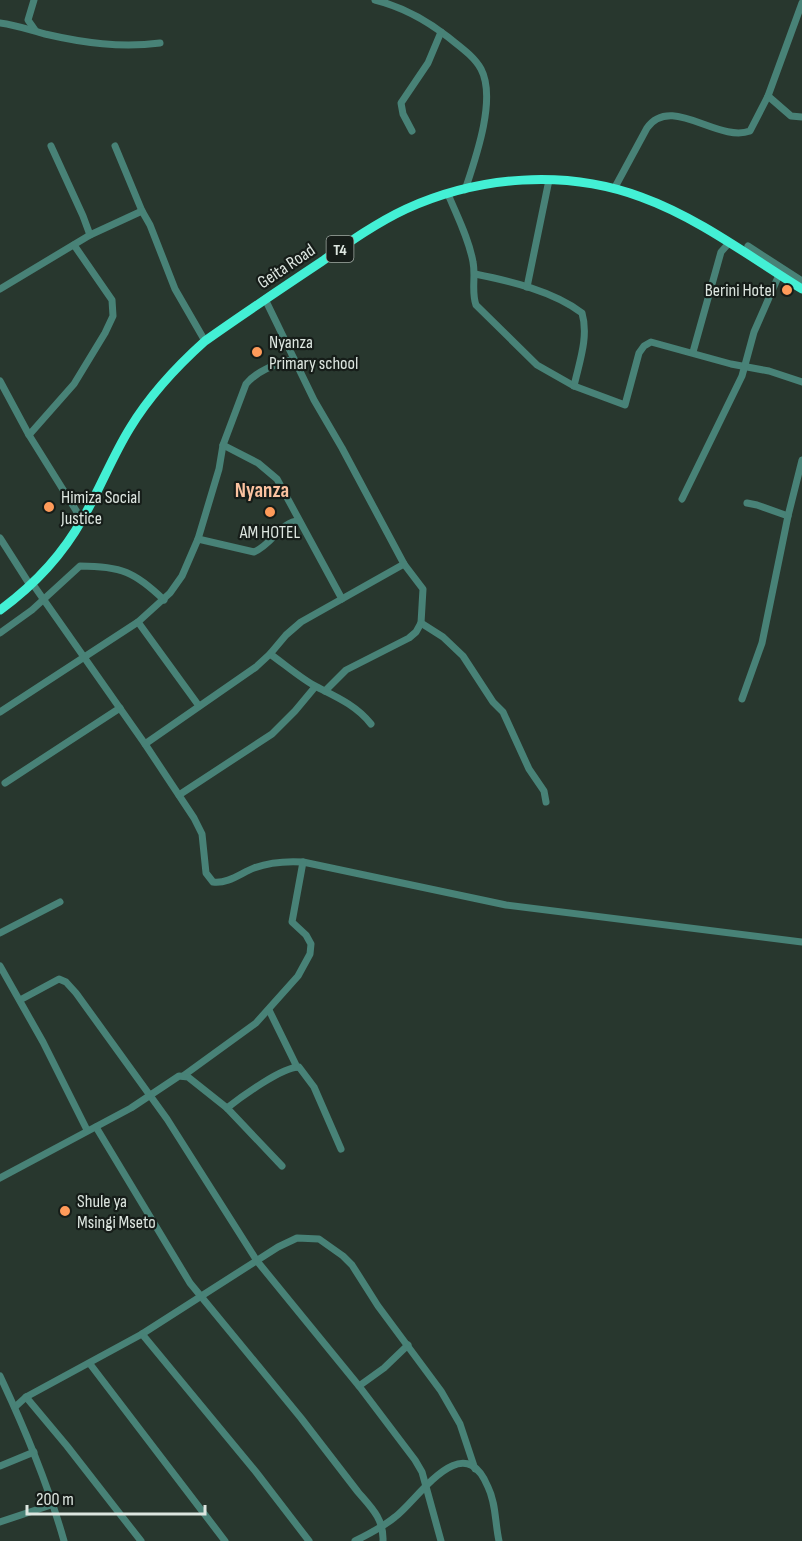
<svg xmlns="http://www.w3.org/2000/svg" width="802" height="1541" font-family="'Sofia Sans Condensed',sans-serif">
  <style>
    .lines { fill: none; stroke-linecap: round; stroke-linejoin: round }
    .minor { stroke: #488277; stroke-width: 7 }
    .highway { stroke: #43f0d5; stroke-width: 9 }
    .poi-dot { fill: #ff9b5a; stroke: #161d19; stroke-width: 2 }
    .labels { text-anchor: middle; stroke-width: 4.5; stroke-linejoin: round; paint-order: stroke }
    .shield { fill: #161d19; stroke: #a1aaa4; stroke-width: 1.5 }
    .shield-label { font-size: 16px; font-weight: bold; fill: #dde6e0 }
    .street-label { font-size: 18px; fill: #dde6e0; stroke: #161d19 }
    .poi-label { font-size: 18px; fill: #dde6e0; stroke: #161d19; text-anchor: start }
    .quarter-label { font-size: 21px; font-weight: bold; fill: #fbc2a0; stroke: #161d19 }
  </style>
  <rect width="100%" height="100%" fill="#28372e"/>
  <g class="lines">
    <g class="minor">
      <polyline points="34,0 28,20 35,30"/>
      <path d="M375,0C403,7 425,19 448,37C459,46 474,56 481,69C497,99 475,160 465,190"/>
      <path d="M0,23C16,25 30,30 45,34C84,43 121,48 160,43"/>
      <polyline points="768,96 791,116 802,117"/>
      <polyline points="412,131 403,114 401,103 428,63 441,32"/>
      <polyline points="51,146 83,216 90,235"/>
      <polyline points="115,146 142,211 150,225 175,289 205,341"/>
      <path d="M614,189L647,128C671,94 718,143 750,131L768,96L802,3"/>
      <path d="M448,194C457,216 469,239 473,262C476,277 471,291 476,305L537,365L574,386L625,405L639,353L644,346L651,342L731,364L769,371L802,382"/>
      <polyline points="748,246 802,281"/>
      <path d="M475,274C510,281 553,291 582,313C589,337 579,363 574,386"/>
      <polyline points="527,287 549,180"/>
      <polyline points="0,289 90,235 142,211"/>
      <polyline points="265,299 314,400 342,448 404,564 423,589 421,623 416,632 409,638 346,670 325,691"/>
      <polyline points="693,352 721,252 729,243"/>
      <polyline points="0,381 29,435 82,520"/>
      <polyline points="29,435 74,384 105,333 113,316 112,300 74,245"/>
      <polyline points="223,445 258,463 277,479 342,599"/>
      <polyline points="682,499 742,376 754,332 779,275"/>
      <polyline points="747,503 757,505 788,516"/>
      <polyline points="0,538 30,585"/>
      <path d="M198,539L254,552C273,544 281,521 299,521"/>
      <path d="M32,583L145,744L194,818L202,834L206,873L213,882C228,884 241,873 254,868C270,862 286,861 303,862L506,905L802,942"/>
      <polyline points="138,622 199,706"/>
      <polyline points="421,623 443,637 463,656 493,702 503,712 529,769 544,791 546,802"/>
      <path d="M0,633L32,610L80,566C121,566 135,572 164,600"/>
      <path d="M270,654C283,663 304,681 317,687C337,697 357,706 371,724"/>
      <polyline points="742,699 762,643 788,516 802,460"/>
      <path d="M0,712L138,622L170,593L182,576L198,539L219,469L223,445L246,384C259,369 275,365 294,359"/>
      <polyline points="145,744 256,667 270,654 286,635 301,622 404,564"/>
      <polyline points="5,783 120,708"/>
      <polyline points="179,795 272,734 295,711 315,687"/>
      <polyline points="0,933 60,902"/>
      <polyline points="0,966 43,1042 87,1130"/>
      <polyline points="20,1000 59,979 66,982 76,993 167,1119 257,1261 359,1386 415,1460 422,1472 441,1541"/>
      <polyline points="269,1010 297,1067"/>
      <polyline points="183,1076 256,1023 298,976 310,954 311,944 306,935 292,922 303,862"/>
      <path d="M227,1108C241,1097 282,1067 299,1067L314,1087L341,1149"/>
      <path d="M96,1127L190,1283L301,1418L358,1492C371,1507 384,1519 383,1541"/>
      <polyline points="0,1178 131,1108 179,1076 188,1077 227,1108 282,1166"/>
      <polyline points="142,1334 256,1472 309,1541"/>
      <polyline points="90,1364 225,1541"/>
      <path d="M0,1376C25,1429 48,1484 64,1541"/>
      <polyline points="359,1386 384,1368 408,1345"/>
      <polyline points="26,1397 67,1446 141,1541"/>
      <polyline points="15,1407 26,1397 142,1334 278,1247 297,1238 319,1239 343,1256 352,1265 378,1306 441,1391 460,1424 475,1469"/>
      <polyline points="0,1466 34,1452"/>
      <polyline points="0,1522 54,1504"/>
      <path d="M355,1541C369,1534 383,1527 395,1517C418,1500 463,1426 488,1487C496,1503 495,1523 499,1541"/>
    </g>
    <path class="highway" d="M0,610C33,586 63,554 83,518C100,489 112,457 130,428C150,395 176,367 205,341C243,314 282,288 321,262C348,243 376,223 406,209C479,176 565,169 641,197C699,218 750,257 802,289"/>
  </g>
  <g class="poi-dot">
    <circle cx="787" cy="290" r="6"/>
    <circle cx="257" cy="352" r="6"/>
    <circle cx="49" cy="507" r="6"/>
    <circle cx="270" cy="512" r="6"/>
    <circle cx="65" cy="1211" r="6"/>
  </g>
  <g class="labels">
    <rect class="shield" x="326.5" y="236" width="27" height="26" rx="4.5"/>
    <g class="shield-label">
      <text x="340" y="255">T4</text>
    </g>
    <g class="street-label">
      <text transform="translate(286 266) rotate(-34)" y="6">Geita Road</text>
    </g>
    <g class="poi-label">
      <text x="775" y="296" text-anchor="end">Berini Hotel</text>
      <text x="269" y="348">Nyanza<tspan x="269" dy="21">Primary school</tspan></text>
      <text x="61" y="503">Himiza Social<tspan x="61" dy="21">Justice</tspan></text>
      <text x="270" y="538" text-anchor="middle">AM HOTEL</text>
      <text x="77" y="1207">Shule ya<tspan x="77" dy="21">Msingi Mseto</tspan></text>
    </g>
    <g class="quarter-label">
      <text x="262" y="497">Nyanza</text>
    </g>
  </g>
  <path d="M27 1505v9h178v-9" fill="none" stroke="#dde6e0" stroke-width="3"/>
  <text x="36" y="1505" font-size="18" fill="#dde6e0" stroke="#161d19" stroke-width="4.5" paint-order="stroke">200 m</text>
</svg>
